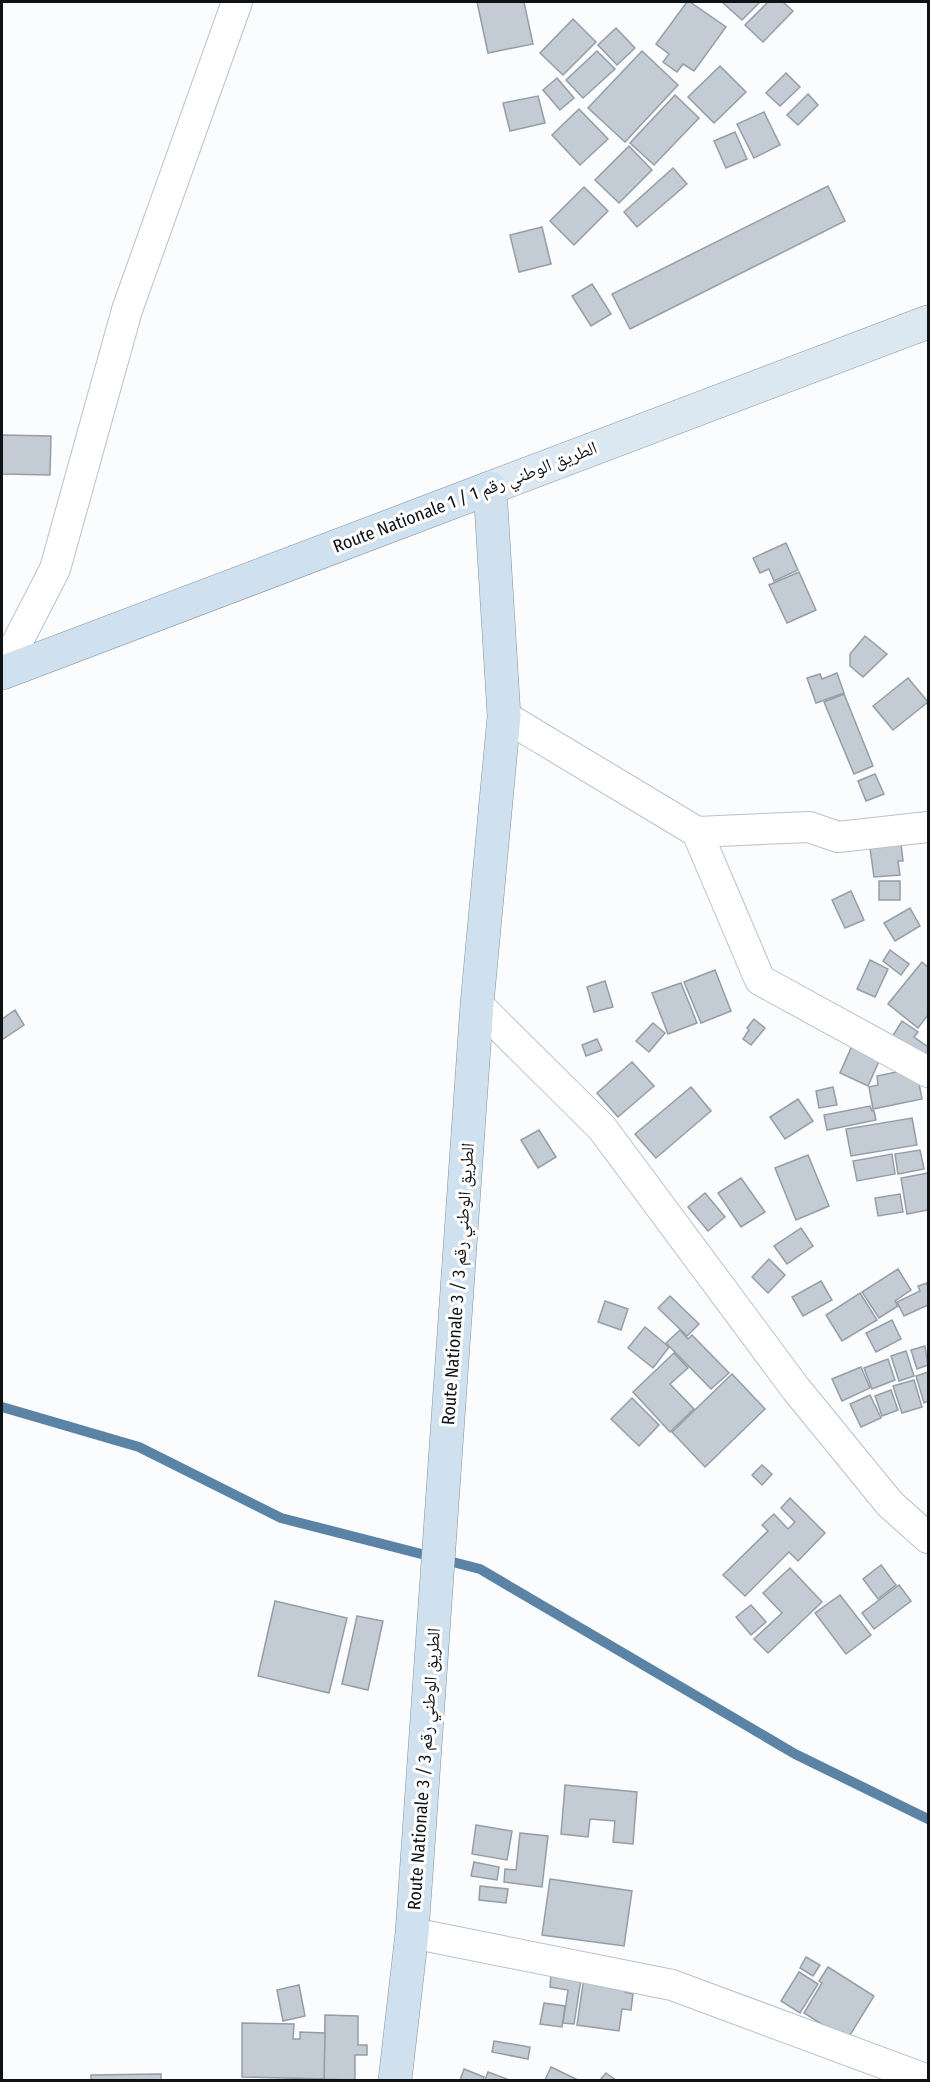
<svg xmlns="http://www.w3.org/2000/svg" width="930" height="2082" font-family="'Fira Sans Condensed','Noto Naskh Arabic',sans-serif">
  <style>
    .lines { fill: none; stroke-linecap: round; stroke-linejoin: round }
    .stream { stroke: #5b83a6; stroke-width: 10 }
    .building { fill: #c3cbd4; stroke: #959ea6; stroke-width: 1.5 }
    .minor-casing { stroke: #b9c2ca; stroke-width: 32 }
    .primary-casing { stroke: #84939f; stroke-width: 34 }
    .trunk-casing { stroke: #84939f; stroke-width: 34 }
    .minor { stroke: #fff; stroke-width: 30 }
    .primary { stroke: #dbe8f2; stroke-width: 33 }
    .trunk { stroke: #cfe0ee; stroke-width: 33 }
    .labels { text-anchor: middle; stroke-width: 6; stroke-linejoin: round; paint-order: stroke }
    .street-label { font-size: 18px; fill: #0f1215; stroke: #fff }
  </style>
  <rect width="100%" height="100%" fill="#fafcfd"/>
  <g class="lines">
    <polyline class="stream" points="2,1407 139,1447 281,1518 480,1569 795,1754 928,1819"/>
  </g>
  <g class="building">
    <polygon points="477,2 524,2 533,44 488,53"/>
    <polygon points="687,2 690,2 726,27 694,71 683,64 677,72 663,62 669,54 656,44"/>
    <polygon points="722,2 760,2 742,20"/>
    <polygon points="768,2 783,2 793,11 763,42 745,25"/>
    <polygon points="573,19 596,42 563,75 540,53"/>
    <polygon points="616,28 635,48 617,65 598,45"/>
    <polygon points="597,51 615,69 583,98 566,80"/>
    <polygon points="642,51 678,85 625,142 588,108"/>
    <polygon points="720,66 746,92 714,123 688,97"/>
    <polygon points="786,73 800,87 780,106 766,93"/>
    <polygon points="557,78 574,98 560,110 543,90"/>
    <polygon points="808,94 818,105 798,125 787,115"/>
    <polygon points="675,95 699,118 654,165 630,143"/>
    <polygon points="538,96 545,123 510,131 503,103"/>
    <polygon points="579,109 608,139 580,165 552,135"/>
    <polygon points="764,112 780,145 754,158 737,124"/>
    <polygon points="735,132 747,159 726,168 714,141"/>
    <polygon points="629,146 652,170 619,203 595,180"/>
    <polygon points="673,168 687,184 637,227 624,212"/>
    <polygon points="828,186 845,221 630,329 612,294"/>
    <polygon points="584,187 608,211 574,245 550,221"/>
    <polygon points="542,227 551,264 519,272 510,235"/>
    <polygon points="592,284 611,314 591,326 572,296"/>
    <polygon points="2,435 51,436 50,475 2,474"/>
    <polygon points="786,543 798,570 774,581 769,569 760,573 753,558"/>
    <polygon points="799,572 816,610 787,623 769,585"/>
    <polygon points="865,636 887,654 863,677 850,666 850,654"/>
    <polygon points="837,673 844,693 816,703 807,678 820,674 822,679"/>
    <polygon points="908,678 928,702 893,730 873,706"/>
    <polygon points="844,694 873,766 854,774 824,702"/>
    <polygon points="875,774 884,794 866,801 858,781"/>
    <polygon points="901,844 903,861 898,861 900,875 874,877 870,848"/>
    <rect x="879" y="881" width="21" height="19"/>
    <polygon points="851,891 864,920 845,928 832,900"/>
    <polygon points="910,908 920,926 895,941 884,923"/>
    <polygon points="890,950 909,964 901,975 883,961"/>
    <polygon points="870,960 888,969 875,997 857,989"/>
    <polygon points="922,962 928,967 928,1015 918,1028 888,1004"/>
    <polygon points="715,970 731,1011 701,1023 684,982"/>
    <polygon points="605,981 613,1007 594,1012 587,987"/>
    <polygon points="681,983 697,1023 668,1034 652,993"/>
    <polygon points="15,1010 24,1025 3,1039 2,1036 2,1019"/>
    <polygon points="754,1019 765,1028 751,1045 743,1039 749,1030 747,1028"/>
    <polygon points="902,1021 918,1032 914,1037 928,1047 928,1059 892,1037"/>
    <polygon points="653,1023 665,1033 649,1052 636,1041"/>
    <polygon points="597,1039 602,1050 586,1056 582,1045"/>
    <polygon points="855,1039 883,1052 868,1086 840,1073"/>
    <polygon points="632,1062 654,1086 618,1117 597,1093"/>
    <polygon points="916,1068 922,1099 873,1109 869,1087 878,1085 877,1076"/>
    <polygon points="691,1087 711,1111 656,1158 635,1134"/>
    <polygon points="833,1087 837,1105 819,1108 816,1091"/>
    <polygon points="798,1099 813,1121 785,1139 770,1117"/>
    <polygon points="870,1106 872,1111 874,1111 876,1120 827,1130 824,1115"/>
    <polygon points="912,1118 917,1145 851,1156 846,1129"/>
    <polygon points="539,1130 556,1157 538,1168 521,1140"/>
    <polygon points="920,1150 924,1169 898,1174 895,1154"/>
    <polygon points="892,1154 895,1174 857,1181 853,1161"/>
    <polygon points="808,1155 829,1206 796,1220 775,1168"/>
    <polygon points="928,1173 928,1210 907,1214 901,1178"/>
    <polygon points="741,1178 765,1212 741,1227 718,1193"/>
    <polygon points="705,1193 725,1217 708,1231 688,1207"/>
    <polygon points="900,1194 903,1212 878,1216 875,1198"/>
    <polygon points="801,1228 813,1246 787,1264 774,1246"/>
    <polygon points="769,1259 785,1275 768,1293 752,1277"/>
    <polygon points="898,1269 911,1290 895,1301 898,1306 879,1318 862,1292"/>
    <polygon points="821,1281 832,1300 803,1316 792,1297"/>
    <polygon points="927,1283 928,1287 928,1305 904,1316 897,1302 920,1291 918,1286"/>
    <polygon points="860,1293 877,1320 842,1341 826,1315"/>
    <polygon points="670,1296 699,1324 687,1336 658,1308"/>
    <polygon points="605,1301 628,1309 621,1330 598,1322"/>
    <polygon points="892,1320 901,1339 876,1352 866,1333"/>
    <polygon points="645,1327 669,1347 653,1368 628,1348"/>
    <polygon points="680,1330 688,1339 692,1335 729,1373 711,1389 666,1343"/>
    <polygon points="925,1346 928,1365 917,1369 911,1350"/>
    <polygon points="906,1351 914,1376 899,1381 891,1356"/>
    <polygon points="674,1353 688,1368 670,1384 694,1409 670,1432 633,1392"/>
    <polygon points="888,1359 895,1380 872,1389 864,1368"/>
    <polygon points="861,1367 870,1388 842,1401 832,1379"/>
    <polygon points="928,1372 928,1401 924,1403 916,1376"/>
    <polygon points="732,1374 765,1409 705,1467 672,1432"/>
    <polygon points="914,1380 922,1407 902,1413 893,1386"/>
    <polygon points="891,1390 898,1410 882,1416 875,1396"/>
    <polygon points="870,1395 881,1418 861,1427 850,1404"/>
    <polygon points="632,1398 659,1425 639,1446 611,1419"/>
    <polygon points="762,1465 772,1474 762,1485 752,1475"/>
    <polygon points="790,1498 825,1533 798,1561 789,1552 745,1596 723,1575 768,1531 762,1525 774,1514 788,1529 795,1522 781,1508"/>
    <polygon points="881,1565 896,1585 878,1599 863,1579"/>
    <polygon points="790,1568 822,1602 768,1653 754,1639 782,1613 763,1593"/>
    <polygon points="899,1585 911,1601 874,1629 862,1613"/>
    <polygon points="840,1595 871,1635 846,1654 815,1613"/>
    <polygon points="275,1601 347,1618 329,1693 258,1676"/>
    <polygon points="751,1605 766,1622 751,1635 736,1617"/>
    <polygon points="357,1616 383,1621 368,1690 342,1684"/>
    <polygon points="565,1785 637,1792 633,1844 613,1842 615,1821 590,1819 588,1837 561,1834"/>
    <polygon points="476,1825 512,1831 507,1860 472,1854"/>
    <polygon points="520,1833 548,1836 542,1887 504,1882 505,1869 516,1870"/>
    <polygon points="474,1862 499,1867 497,1880 471,1876"/>
    <polygon points="550,1879 632,1891 624,1946 542,1935"/>
    <polygon points="480,1886 508,1889 506,1903 479,1900"/>
    <polygon points="806,1957 820,1965 813,1976 800,1968"/>
    <polygon points="828,1967 874,1996 847,2040 804,2013 822,1983 819,1981"/>
    <polygon points="799,1972 818,1984 800,2013 781,2001"/>
    <polygon points="551,1974 581,1979 574,2024 563,2023 568,1990 550,1987"/>
    <polygon points="584,1977 626,1983 625,1992 633,1994 631,2010 622,2009 619,2031 577,2025"/>
    <polygon points="299,1985 305,2016 283,2021 277,1990"/>
    <polygon points="544,2003 565,2006 562,2027 540,2024"/>
    <polygon points="325,2015 358,2016 358,2045 367,2045 367,2055 355,2055 355,2080 324,2079"/>
    <polygon points="242,2023 294,2024 293,2039 300,2039 300,2032 325,2033 324,2079 242,2077"/>
    <polygon points="494,2041 530,2047 528,2059 492,2052"/>
    <polygon points="551,2067 578,2080 545,2080"/>
    <polygon points="464,2069 484,2077 483,2080 460,2080"/>
    <polygon points="488,2072 507,2079 505,2080 485,2080"/>
    <polygon points="606,2073 616,2080 600,2080"/>
    <polygon points="161,2074 161,2080 91,2080 91,2075"/>
  </g>
  <g class="lines">
    <g class="minor-casing">
      <g id="minor">
        <polyline points="2,672 55,569 127,310 237,2"/>
        <polyline points="504,716 697,832 760,980 928,1072"/>
        <polyline points="697,832 809,827 838,837 928,827"/>
        <polyline points="477,1004 602,1128 796,1389 890,1504 928,1538"/>
        <polyline points="412,1933 672,1985 928,2080"/>
      </g>
    </g>
    <g class="primary-casing">
      <polyline id="primary" points="490,488 928,322"/>
    </g>
    <g class="trunk-casing">
      <polyline id="trunk" points="2,673 490,488 504,716 477,1004 412,1933 395,2080"/>
    </g>
    <use href="#minor" class="minor"/>
    <use href="#primary" class="primary"/>
    <use href="#trunk" class="trunk"/>
  </g>
  <g class="labels">
    <g class="street-label">
      <text transform="translate(465 497) rotate(-21)" y="6">Route Nationale 1 / الطريق الوطني رقم 1</text>
      <text transform="translate(458 1284) rotate(-86)" y="6">Route Nationale 3 / الطريق الوطني رقم 3</text>
      <text transform="translate(424 1769) rotate(-86)" y="6">Route Nationale 3 / الطريق الوطني رقم 3</text>
    </g>
  </g>
  <rect width="930" height="2082" fill="none" stroke="#0f1215" stroke-width="6"/>
</svg>
